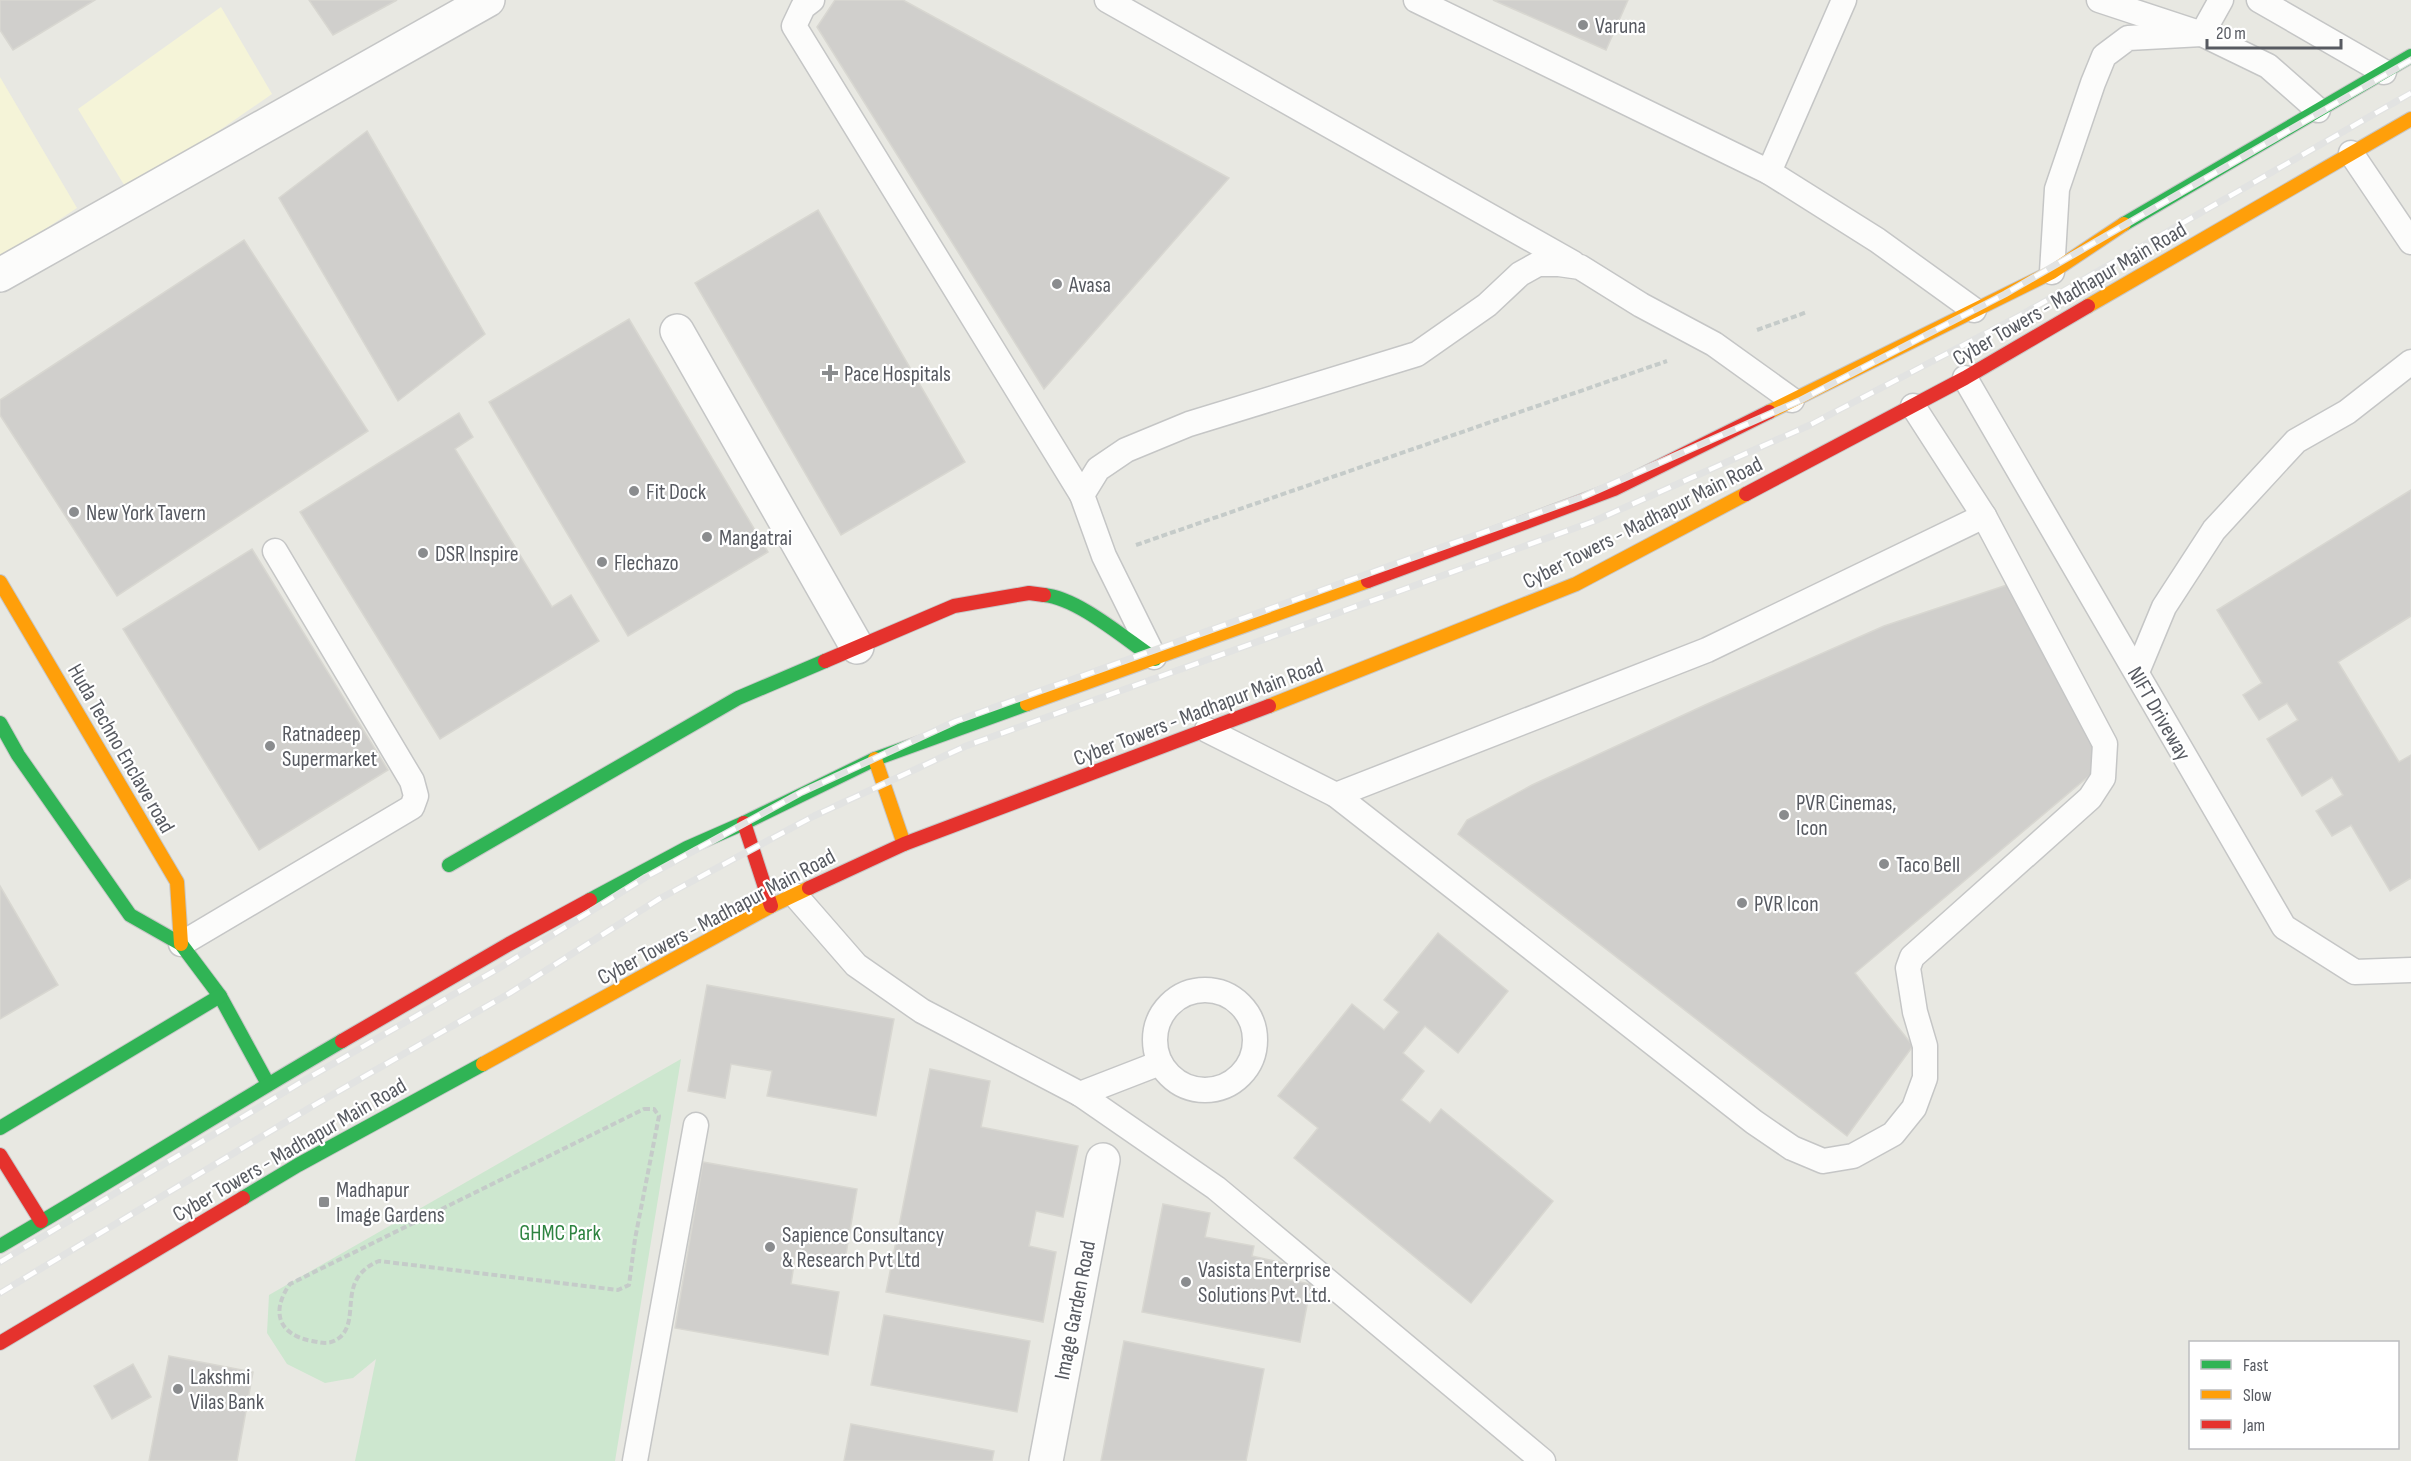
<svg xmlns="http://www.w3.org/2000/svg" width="2411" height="1461" font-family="'Sofia Sans Condensed',sans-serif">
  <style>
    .commercial { fill: #f5f4d8 }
    .green { fill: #cde7cf }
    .building { fill: #d0cfcc; stroke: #d8d7d1; stroke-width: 1.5 }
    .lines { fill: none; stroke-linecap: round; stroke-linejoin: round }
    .lane-casing { stroke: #c5c6c6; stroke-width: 27 }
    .street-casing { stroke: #c5c6c6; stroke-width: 36 }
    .fast-casing { stroke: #c7c7c7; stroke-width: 16 }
    .slow-casing { stroke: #c7c7c7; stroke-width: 16 }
    .jam-casing { stroke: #c7c7c7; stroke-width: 16 }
    .path { stroke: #c5cbc9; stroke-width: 4; stroke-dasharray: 6 3; stroke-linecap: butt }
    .lane { stroke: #fcfcfb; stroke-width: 24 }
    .street { stroke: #fcfcfb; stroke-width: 33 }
    .fast { stroke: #30b455; stroke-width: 14 }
    .slow { stroke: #ff9f0a; stroke-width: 14 }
    .jam { stroke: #e5322d; stroke-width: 14 }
    .rail-casing { stroke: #e2e3e2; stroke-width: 7 }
    .rail { stroke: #fff; stroke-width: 4.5; stroke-dasharray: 14; stroke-linecap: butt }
    .poi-dot { fill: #8a8c8e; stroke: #fff; stroke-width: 2 }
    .labels { text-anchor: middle; stroke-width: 4.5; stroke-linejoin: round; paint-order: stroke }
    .poi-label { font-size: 22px; fill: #575a61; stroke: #fff; text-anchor: start }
    .street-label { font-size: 22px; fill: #575a61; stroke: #fff }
    .park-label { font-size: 22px; fill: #2d8340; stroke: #fff }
  </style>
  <rect width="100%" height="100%" fill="#e8e8e2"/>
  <g class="commercial">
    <polygon points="221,7 272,94 129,193 78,109"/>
    <polygon points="0,77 77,208 0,259"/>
  </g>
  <polygon class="green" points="681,1059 615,1461 355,1461 376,1359 353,1378 325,1383 287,1364 267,1333 269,1295"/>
  <g class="building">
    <polygon points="0,0 95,0 13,50 0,30"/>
    <polygon points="309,0 397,0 333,35"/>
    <polygon points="835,0 903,0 1229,178 1044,389 817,27"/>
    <polygon points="1493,0 1628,0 1606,50"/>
    <polygon points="367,131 485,334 398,401 279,198"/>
    <polygon points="818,210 965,462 841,535 695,283"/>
    <polygon points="244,240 368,431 117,596 0,415 0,400"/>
    <polygon points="629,319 768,552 628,636 489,402"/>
    <polygon points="459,413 473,437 455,449 552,607 571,595 599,641 440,739 300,512"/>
    <polygon points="2411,490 2411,616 2338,662 2399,762 2411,755 2411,878 2390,891 2351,825 2332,836 2316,811 2343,795 2332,777 2302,796 2267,739 2298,720 2287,703 2259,720 2243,695 2262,683 2217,610"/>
    <polygon points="252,549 388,770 259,850 123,629"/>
    <polygon points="2016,582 2102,765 1855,973 1913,1046 1847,1136 1458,834 1467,820 1532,785 1705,705 1884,626"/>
    <polygon points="0,886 58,985 0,1019"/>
    <polygon points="1438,933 1508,991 1458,1053 1425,1026 1403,1053 1424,1071 1401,1100 1430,1123 1441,1109 1553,1201 1471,1303 1294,1158 1318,1128 1278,1096 1352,1004 1384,1030 1399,1012 1384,1000"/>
    <polygon points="707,985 894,1019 876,1116 767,1096 772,1071 731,1064 725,1098 688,1091"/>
    <polygon points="930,1069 990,1081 981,1127 1078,1146 1063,1217 1036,1211 1029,1246 1056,1252 1043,1322 886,1292"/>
    <polygon points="703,1162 857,1189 844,1266 795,1258 791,1284 839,1292 828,1355 675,1328"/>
    <polygon points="1163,1204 1210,1213 1205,1237 1254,1246 1252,1256 1288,1264 1285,1279 1311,1284 1300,1342 1142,1312"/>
    <polygon points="884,1315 1030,1341 1017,1412 871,1385"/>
    <polygon points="1124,1341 1264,1369 1246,1461 1101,1461"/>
    <polygon points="169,1356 253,1372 237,1461 149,1461"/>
    <polygon points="133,1364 151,1397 112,1419 94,1386"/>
    <polygon points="851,1424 994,1451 992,1461 844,1461"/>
  </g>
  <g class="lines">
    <g class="lane-casing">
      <g id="lane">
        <polyline points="812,0 803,7 794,26 1082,495"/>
        <polyline points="1107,0 1573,263"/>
        <polyline points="1416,0 1769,172 1844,0"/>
        <polyline points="2099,0 2202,34 2268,66 2318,110"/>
        <polyline points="2259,0 2384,72"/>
        <polyline points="2202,34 2221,0"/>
        <polyline points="2351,153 2411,242"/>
        <polyline points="1769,172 1877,240 1974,310"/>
        <polyline points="2052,272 2057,189 2093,83 2104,56 2128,38 2202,34"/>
        <polyline points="1965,378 2284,927 2355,972 2411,970"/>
        <polyline points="1154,657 1104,556 1082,495 1098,469 1126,450 1189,424 1417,354 1487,305 1520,274 1538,264 1559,264 1580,267 1641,305 1714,344 1792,400"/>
        <polyline points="2137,672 2164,607 2214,530 2296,441 2347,412 2411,362"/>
        <polyline points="1207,730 1336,795 1754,1122 1792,1148 1823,1161 1853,1156 1893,1134 1914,1108 1925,1078 1925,1046 1915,1012 1908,968 1912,957 2090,798 2103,778 2105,744 1984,516 1913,406"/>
        <polyline points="1336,795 1707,650 1984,516"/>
        <polyline points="795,895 856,965 922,1011 1080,1094 1216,1188 1543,1461"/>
        <polyline points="181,944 412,807 416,796 412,781 275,551"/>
        <circle cx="1205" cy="1040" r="50"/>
        <polyline points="1080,1094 1160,1063"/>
        <polyline points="635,1461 696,1125"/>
      </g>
    </g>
    <g class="street-casing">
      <g id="street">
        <polyline points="0,275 488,0"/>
        <polyline points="677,331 857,647"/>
        <polyline points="1046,1461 1103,1160"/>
      </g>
    </g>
    <g class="fast-casing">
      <g id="fast">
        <polyline points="2124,224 2411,56"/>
        <path d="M1044,595C1078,598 1125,639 1155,659"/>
        <polyline points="0,723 18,755 130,915 181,944 220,996 268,1084"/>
        <polyline points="449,865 738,698 825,661"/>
        <polyline points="590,900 687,848 744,823 875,759 1027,704"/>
        <polyline points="0,1128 220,996"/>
        <polyline points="243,1198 298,1165 483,1064"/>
        <path d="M0,1246C115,1179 227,1108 342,1041"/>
      </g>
    </g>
    <g class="slow-casing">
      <g id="slow">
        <polyline points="2088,306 2411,119"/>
        <polyline points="1769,412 2052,272 2124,224"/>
        <polyline points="0,582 177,882 181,944"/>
        <polyline points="1027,704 1368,581"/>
        <polyline points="1269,706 1576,584 1746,494"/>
        <polyline points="875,759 904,844"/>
        <polyline points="483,1064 771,906 809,888"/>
      </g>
    </g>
    <g class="jam-casing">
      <g id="jam">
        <polyline points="1746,494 1965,378 2088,306"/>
        <polyline points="1368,581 1614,489 1769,412"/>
        <polyline points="825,661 954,606 1029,593 1044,595"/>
        <polyline points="744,823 771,906"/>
        <polyline points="809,888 904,844 1269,706"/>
        <polyline points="342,1041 509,944 590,900"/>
        <polyline points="0,1155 41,1221"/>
        <polyline points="0,1343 243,1198"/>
      </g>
    </g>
    <g class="path">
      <polyline points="1757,330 1807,312"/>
      <polyline points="1136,545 1667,361"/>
      <path d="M644,1109H654L659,1116L635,1239L629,1285L618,1290L379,1261C335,1279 362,1320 339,1338C330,1345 322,1343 312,1341C279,1335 270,1312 290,1284Z"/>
    </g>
    <use href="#lane" class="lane"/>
    <use href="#street" class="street"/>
    <use href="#fast" class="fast"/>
    <use href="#slow" class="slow"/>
    <use href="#jam" class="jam"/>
    <g class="rail-casing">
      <g id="rail">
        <polyline points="0,1262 298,1084 496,970 646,877 802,792 956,721 1582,497 1799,401 2005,294 2411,60"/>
        <polyline points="0,1293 311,1107 510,993 659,899 814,816 966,746 1592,522 1810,425 2021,315 2411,93"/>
      </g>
    </g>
    <use href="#rail" class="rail"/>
  </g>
  <g class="poi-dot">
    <circle cx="1583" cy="25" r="6"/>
    <circle cx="1057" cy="284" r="6"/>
    <path d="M827 364h6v6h6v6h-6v6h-6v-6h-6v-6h6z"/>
    <circle cx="634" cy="491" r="6"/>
    <circle cx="74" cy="512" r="6"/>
    <circle cx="707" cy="537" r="6"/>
    <circle cx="423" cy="553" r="6"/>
    <circle cx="602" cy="562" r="6"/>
    <circle cx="270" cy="746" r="6"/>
    <circle cx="1784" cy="815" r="6"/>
    <circle cx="1884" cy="864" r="6"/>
    <circle cx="1742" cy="903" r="6"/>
    <rect x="318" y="1196" width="12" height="12" rx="3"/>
    <circle cx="770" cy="1247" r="6"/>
    <circle cx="1186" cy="1282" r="6"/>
    <circle cx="178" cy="1389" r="6"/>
  </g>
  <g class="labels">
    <g class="poi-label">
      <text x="1595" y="33">Varuna</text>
      <text x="1069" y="292">Avasa</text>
      <text x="844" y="381">Pace Hospitals</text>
      <text x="646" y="499">Fit Dock</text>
      <text x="86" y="520">New York Tavern</text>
      <text x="719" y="545">Mangatrai</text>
      <text x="435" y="561">DSR Inspire</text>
      <text x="614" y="570">Flechazo</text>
      <text x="282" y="741">Ratnadeep<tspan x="282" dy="25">Supermarket</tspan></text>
      <text x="1796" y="810">PVR Cinemas,<tspan x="1796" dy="25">Icon</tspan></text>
      <text x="1896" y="872">Taco Bell</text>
      <text x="1754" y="911">PVR Icon</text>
      <text x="336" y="1197">Madhapur<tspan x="336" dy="25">Image Gardens</tspan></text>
      <text x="782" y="1242">Sapience Consultancy<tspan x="782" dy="25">&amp; Research Pvt Ltd</tspan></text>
      <text x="1198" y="1277">Vasista Enterprise<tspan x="1198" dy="25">Solutions Pvt. Ltd.</tspan></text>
      <text x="190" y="1384">Lakshmi<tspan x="190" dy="25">Vilas Bank</tspan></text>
    </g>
    <g class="street-label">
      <text transform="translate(2069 293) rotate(-30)" y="8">Cyber Towers - Madhapur Main Road</text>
      <text transform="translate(1642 522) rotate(-27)" y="8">Cyber Towers - Madhapur Main Road</text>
      <text transform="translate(1198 711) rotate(-21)" y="8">Cyber Towers - Madhapur Main Road</text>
      <text transform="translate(2160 713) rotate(60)" y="8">NIFT Driveway</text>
      <text transform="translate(122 748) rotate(60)" y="8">Huda Techno Enclave road</text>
      <text transform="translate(716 916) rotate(-28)" y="8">Cyber Towers - Madhapur Main Road</text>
      <text transform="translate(289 1149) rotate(-30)" y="8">Cyber Towers - Madhapur Main Road</text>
      <text transform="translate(1074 1310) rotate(-79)" y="8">Image Garden Road</text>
    </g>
    <g class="park-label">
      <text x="560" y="1240">GHMC Park</text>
    </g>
  </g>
  <rect x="2189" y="1341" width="210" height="108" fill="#ffffff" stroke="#bcbdc0" stroke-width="1.5"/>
  <rect x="2201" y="1360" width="30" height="9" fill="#30b455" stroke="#bcbdc0" stroke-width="1.5"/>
  <text x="2243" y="1371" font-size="18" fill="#575a61">Fast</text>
  <rect x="2201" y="1390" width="30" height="9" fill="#ff9f0a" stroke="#bcbdc0" stroke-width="1.5"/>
  <text x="2243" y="1401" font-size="18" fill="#575a61">Slow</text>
  <rect x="2201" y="1420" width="30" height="9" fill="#e5322d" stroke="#bcbdc0" stroke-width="1.5"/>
  <text x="2243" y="1431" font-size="18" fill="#575a61">Jam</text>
  <path d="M2207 39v9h134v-9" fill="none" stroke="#575a61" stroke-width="3"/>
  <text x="2216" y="39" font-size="18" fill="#575a61" stroke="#ffffff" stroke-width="4.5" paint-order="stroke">20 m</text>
</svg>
